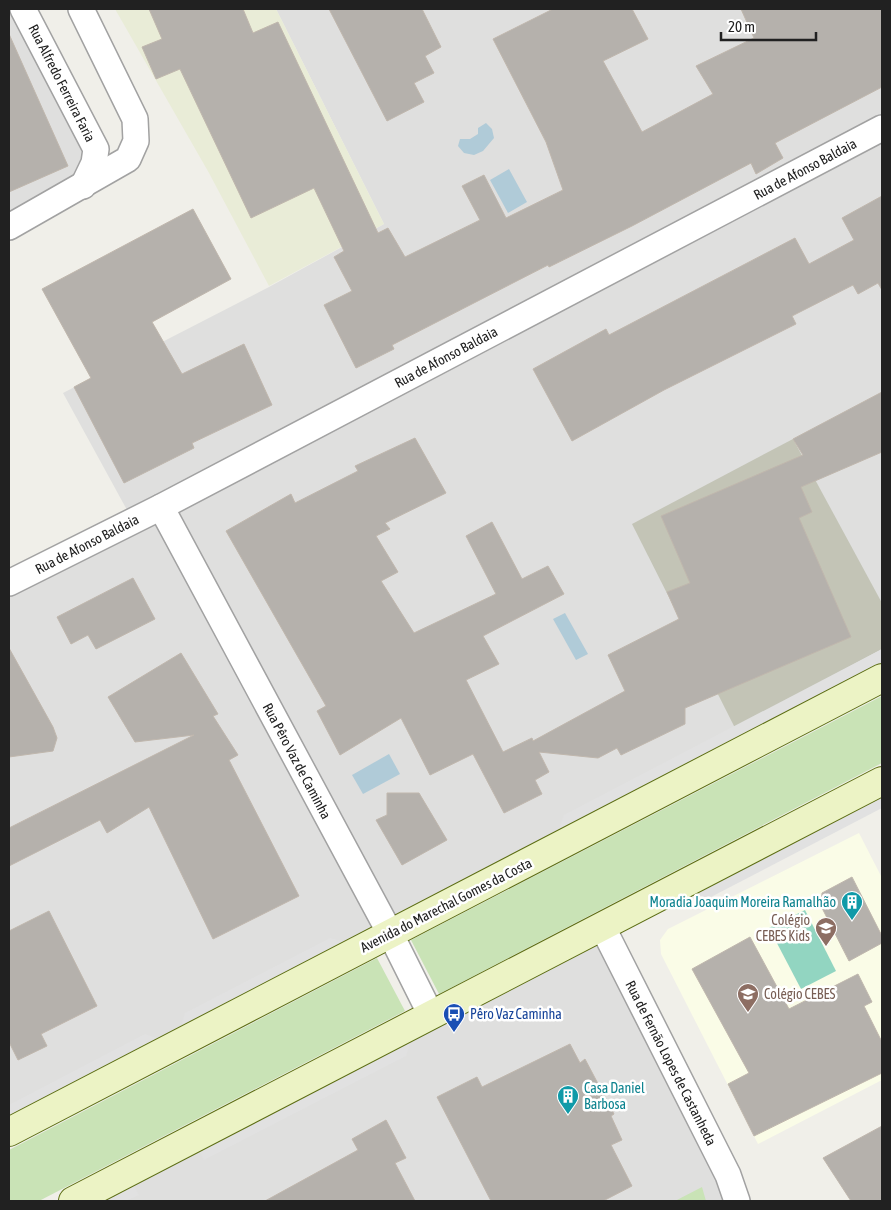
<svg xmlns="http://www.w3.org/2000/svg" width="891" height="1210" font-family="'Asap Condensed',sans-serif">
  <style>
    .residential { fill: #dfdfde }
    .education { fill: #fafce7 }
    .construction { fill: #c3c4b6 }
    .farmland { fill: #e9ecd7 }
    .grass { fill: #c9e3b6 }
    .pitch { fill: #92d5c1 }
    .parking { fill: #e1e1e1 }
    .water { fill: #b0cbd8 }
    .building { fill: #b5b1ac; stroke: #c0b7ad }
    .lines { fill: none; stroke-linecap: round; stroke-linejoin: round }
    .minor-casing { stroke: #a2a2a2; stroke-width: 28 }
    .secondary-casing { stroke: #5c6d13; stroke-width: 30 }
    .minor { stroke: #fff; stroke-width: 25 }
    .secondary { stroke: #ecf3c5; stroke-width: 28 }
    .labels { text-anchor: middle; stroke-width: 5; stroke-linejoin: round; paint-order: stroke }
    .street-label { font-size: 14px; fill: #212121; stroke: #fff }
    .culture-label { font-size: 14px; fill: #0d838f; stroke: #fff; text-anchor: end }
    .education-label { font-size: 14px; fill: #785e54; stroke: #fff; text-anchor: end }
    .transit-label { font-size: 14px; fill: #164399; stroke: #fff; text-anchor: start }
  </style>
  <rect width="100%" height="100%" fill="#f0efe9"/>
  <g class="residential">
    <polygon points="9,9 23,9 96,149 83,186 9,226"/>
    <polygon points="276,9 882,9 882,678 9,1132 9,586 133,521 63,393 269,287 384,224"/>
    <polygon points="602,926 737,1201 73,1201"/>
  </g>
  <polygon class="education" points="859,833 882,878 882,1080 758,1144 661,954 660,940 668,929"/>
  <polygon class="construction" points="793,439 882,603 882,649 735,728 632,524"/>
  <polygon class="farmland" points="115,9 276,9 384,224 269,286 209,173"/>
  <g class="grass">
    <polygon points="882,696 882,763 439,994 411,940"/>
    <polygon points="377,958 405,1011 39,1201 9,1201 9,1150"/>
    <polygon points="702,1187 706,1201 675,1201"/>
  </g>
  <polygon class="pitch" points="805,910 836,971 801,989 769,928"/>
  <g class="parking">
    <polygon points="882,649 882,661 559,830 564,815"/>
    <polygon points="882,797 882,808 709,898 695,895"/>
    <polygon points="330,938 345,942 181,1027 185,1013"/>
    <polygon points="145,1034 159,1039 9,1117 9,1105"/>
    <polygon points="410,1043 406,1056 204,1160 200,1152"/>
    <polygon points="134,1186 139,1195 126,1201 104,1201"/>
  </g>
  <g class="water">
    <polygon points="486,123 492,129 494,138 483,151 474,155 464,153 458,146 460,139 470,139 478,134 478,128"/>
    <polygon points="509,169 527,202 508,213 490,180"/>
    <polygon points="565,613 588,654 576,660 553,619"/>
    <polygon points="389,754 400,774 363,794 352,775"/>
  </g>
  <g class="building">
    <polygon points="149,9 243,9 253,33 278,22 378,233 388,228 405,257 480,220 462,186 484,175 506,218 563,190 546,142 493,39 553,9 632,9 648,39 603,61 642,132 713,94 696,66 754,38 741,9 882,9 882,87 775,143 783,158 756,174 751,163 632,226 549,267 548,265 392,345 394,349 356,368 324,305 352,291 334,257 344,251 314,188 251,218 180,69 156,79 142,47 162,39"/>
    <polygon points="329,9 422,9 441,47 425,56 434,73 414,83 424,102 387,121"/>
    <polygon points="9,34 68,166 9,192"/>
    <polygon points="882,196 882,290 878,283 858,294 853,285 792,316 796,324 664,390 572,441 533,369 606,329 609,335 795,238 809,264 854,240 842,218"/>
    <polygon points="193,209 231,279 152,322 182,374 244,344 272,405 192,443 194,448 124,483 74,387 91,378 42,289"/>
    <polygon points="882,392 882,452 801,487 812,512 799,518 851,637 685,708 685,724 621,755 617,748 598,758 539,752 549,772 535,780 542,794 504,813 473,754 430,775 401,718 340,755 317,711 326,706 226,531 291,494 295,503 358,471 355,466 415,438 446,493 385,523 390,529 376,536 398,572 381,581 414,633 496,594 466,536 492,522 522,579 548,566 564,594 483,636 499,664 466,680 503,752 532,738 533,741 625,691 608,655 679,619 667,592 690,583 661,516 803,455 793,439"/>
    <polygon points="133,578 155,619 96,649 88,635 71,644 57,617"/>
    <polygon points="9,648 53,727 57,738 53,751 9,757"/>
    <polygon points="181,653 218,714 213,716 238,755 229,760 299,896 213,939 149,807 107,833 100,820 9,866 9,828 194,735 135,742 108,697"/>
    <polygon points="387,793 419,793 447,840 402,865 376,820 387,815"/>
    <polygon points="852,877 882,936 882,943 849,961 821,906 822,893"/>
    <polygon points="49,911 97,1006 41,1034 47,1046 18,1060 9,1042 9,931"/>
    <polygon points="750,937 789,1009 858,974 872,1002 864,1006 882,1042 882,1073 754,1136 728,1084 749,1073 692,969"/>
    <polygon points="570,1044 580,1063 585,1059 614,1114 611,1116 622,1140 611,1145 632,1186 603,1201 491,1201 437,1097 477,1077 482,1087"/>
    <polygon points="386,1120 406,1158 395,1163 415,1201 265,1201 358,1150 352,1139"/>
    <polygon points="882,1126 882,1201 851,1201 823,1158"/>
  </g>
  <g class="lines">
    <g class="minor-casing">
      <g id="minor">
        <polyline points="23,9 96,149 94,163 83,186"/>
        <polyline points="9,227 128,159 136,141 135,119 81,9"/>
        <polyline points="161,507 391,935 431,1015"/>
        <polyline points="9,583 161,507 882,128"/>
        <polyline points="602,926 728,1175 737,1201"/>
      </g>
    </g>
    <g class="secondary-casing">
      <g id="secondary">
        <polyline points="9,1132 882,678"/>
        <polyline points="73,1201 882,781"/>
      </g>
    </g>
    <use href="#minor" class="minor"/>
    <use href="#secondary" class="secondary"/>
  </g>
  <defs>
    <g id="building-pin" transform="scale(1.125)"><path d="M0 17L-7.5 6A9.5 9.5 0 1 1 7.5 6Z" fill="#0f9aa8" stroke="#fff"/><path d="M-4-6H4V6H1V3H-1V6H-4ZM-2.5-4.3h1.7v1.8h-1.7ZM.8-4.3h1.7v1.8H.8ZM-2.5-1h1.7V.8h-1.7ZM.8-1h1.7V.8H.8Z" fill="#fff"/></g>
    <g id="school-pin" transform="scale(1.125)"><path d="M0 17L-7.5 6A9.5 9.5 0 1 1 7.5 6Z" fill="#8d6e63" stroke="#fff"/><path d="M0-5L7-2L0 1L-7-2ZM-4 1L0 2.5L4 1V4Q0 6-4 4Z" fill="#fff"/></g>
    <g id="bus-pin" transform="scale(1.125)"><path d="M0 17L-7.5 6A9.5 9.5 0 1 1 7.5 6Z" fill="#1a4fb4" stroke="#fff"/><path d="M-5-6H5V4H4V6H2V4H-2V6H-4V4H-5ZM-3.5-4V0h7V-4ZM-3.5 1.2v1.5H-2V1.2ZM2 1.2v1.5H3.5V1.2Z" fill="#fff"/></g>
  </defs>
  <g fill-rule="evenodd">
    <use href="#building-pin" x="852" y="902"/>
    <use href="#school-pin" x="826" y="928"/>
    <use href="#school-pin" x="748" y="994"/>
    <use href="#bus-pin" x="454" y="1014"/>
    <use href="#building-pin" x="568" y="1096"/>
  </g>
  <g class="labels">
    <g class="street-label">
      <text transform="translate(62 83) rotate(63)" y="5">Rua Alfredo Ferreira Faria</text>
      <text transform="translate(805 169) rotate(-28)" y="5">Rua de Afonso Baldaia</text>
      <text transform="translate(446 357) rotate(-28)" y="5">Rua de Afonso Baldaia</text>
      <text transform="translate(87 544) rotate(-27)" y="5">Rua de Afonso Baldaia</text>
      <text transform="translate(297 761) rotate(62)" y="5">Rua Pêro Vaz de Caminha</text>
      <text transform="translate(446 905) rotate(-27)" y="5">Avenida do Marechal Gomes da Costa</text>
      <text transform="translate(671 1063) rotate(63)" y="5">Rua de Fernão Lopes de Castanheda</text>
    </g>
    <g class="culture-label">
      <text x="836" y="907">Moradia Joaquim Moreira Ramalhão</text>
      <text x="584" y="1093" text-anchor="start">Casa Daniel<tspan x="584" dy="16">Barbosa</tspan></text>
    </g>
    <g class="education-label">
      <text x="810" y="925">Colégio<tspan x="810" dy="16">CEBES Kids</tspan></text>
      <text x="764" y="999" text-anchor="start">Colégio CEBES</text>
    </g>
    <g class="transit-label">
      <text x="470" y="1019">Pêro Vaz Caminha</text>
    </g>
  </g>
  <rect width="891" height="1210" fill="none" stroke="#212121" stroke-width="20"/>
  <path d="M721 32v8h95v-8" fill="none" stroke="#212121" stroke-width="2.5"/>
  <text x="728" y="32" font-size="15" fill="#212121" stroke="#ffffff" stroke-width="4" paint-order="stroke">20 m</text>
</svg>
